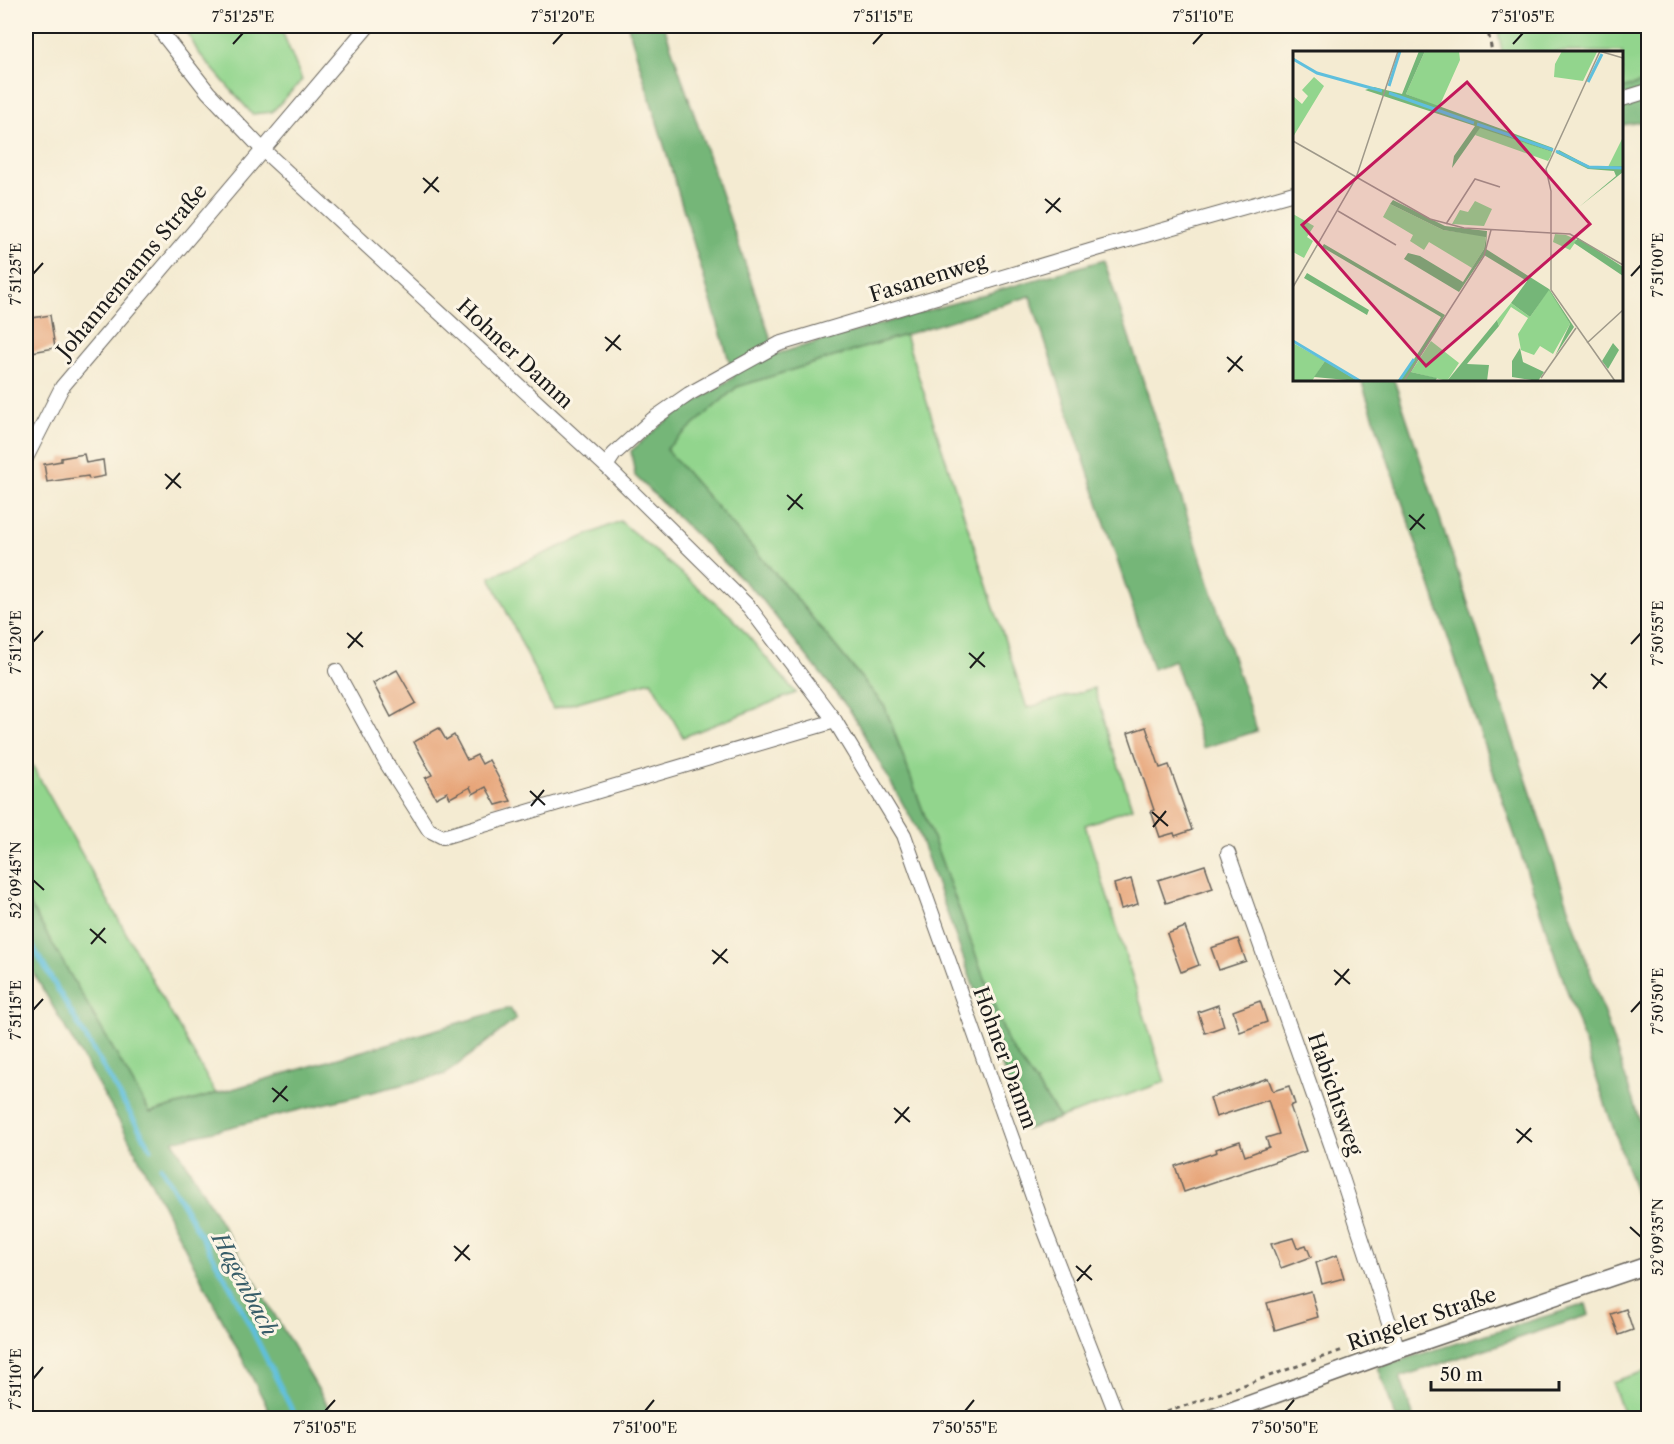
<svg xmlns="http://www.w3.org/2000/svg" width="1674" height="1444" font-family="'Libre Caslon Text',serif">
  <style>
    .green { fill: #92d58d; stroke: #577854; stroke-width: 1.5 }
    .forest { fill: #75b678; stroke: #48694a; stroke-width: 1.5 }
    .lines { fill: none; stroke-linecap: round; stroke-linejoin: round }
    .stream { stroke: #5fbfdd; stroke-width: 5 }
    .building { fill: #e7a579 }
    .minor-casing { stroke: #68645c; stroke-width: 16 }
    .tertiary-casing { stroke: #68645c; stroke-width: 19 }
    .path { stroke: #68645c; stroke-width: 3; stroke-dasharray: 4.5 4.5; stroke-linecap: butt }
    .minor { stroke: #fff; stroke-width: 14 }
    .tertiary { stroke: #fff; stroke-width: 16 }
    .ticks { fill: none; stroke: #1c1c1c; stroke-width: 2 }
    .labels { text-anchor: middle; stroke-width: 6; stroke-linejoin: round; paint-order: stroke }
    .street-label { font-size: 21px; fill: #1c1c1c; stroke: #fcf5e5 }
    .water-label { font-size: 22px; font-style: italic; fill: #375d69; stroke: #fcf5e5 }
    .inset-river { fill: none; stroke: #5fbfdd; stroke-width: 3 }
    .inset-road { fill: none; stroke: #9e9889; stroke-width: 1.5 }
    .view { fill: #c2185b; fill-opacity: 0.15; stroke: #c2185b; stroke-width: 3 }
    .inset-edge { fill: none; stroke: #1c1c1c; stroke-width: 3 }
    .neatline { fill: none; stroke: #1c1c1c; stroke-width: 2 }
    .ticks-label { font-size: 15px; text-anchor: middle; fill: #1c1c1c }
  </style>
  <rect width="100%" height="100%" fill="#fcf5e5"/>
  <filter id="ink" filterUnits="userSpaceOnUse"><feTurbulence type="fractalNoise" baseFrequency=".0167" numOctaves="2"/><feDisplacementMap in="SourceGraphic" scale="12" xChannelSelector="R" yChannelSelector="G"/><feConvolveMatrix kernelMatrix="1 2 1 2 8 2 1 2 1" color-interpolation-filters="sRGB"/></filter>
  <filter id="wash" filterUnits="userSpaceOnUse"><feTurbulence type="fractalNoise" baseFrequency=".008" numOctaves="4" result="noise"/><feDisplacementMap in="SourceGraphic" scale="24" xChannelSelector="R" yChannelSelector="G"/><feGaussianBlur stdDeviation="1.35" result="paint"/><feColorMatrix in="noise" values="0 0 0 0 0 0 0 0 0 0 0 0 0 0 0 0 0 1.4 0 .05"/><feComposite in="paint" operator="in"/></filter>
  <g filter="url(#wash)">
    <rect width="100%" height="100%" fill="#f4ebd2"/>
    <g class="green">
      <polygon points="184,26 280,26 302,80 272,112 252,114 198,52"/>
      <polygon points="1497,26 1648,26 1648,81 1622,89 1622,52 1502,52"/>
      <polygon points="905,335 1027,708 1094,688 1132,808 1085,825 1165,1082 1060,1118 1008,1043 885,707 787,587 665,449 737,387"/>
      <polygon points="620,521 732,617 796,693 683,737 651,681 553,709 490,577"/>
      <polygon points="26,754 216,1094 150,1113 26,898"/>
      <polygon points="1648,1370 1648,1418 1625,1418 1612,1382"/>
    </g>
    <g class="forest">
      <polygon points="628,26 664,26 776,354 1104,260 1257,731 1203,748 1174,660 1153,669 1030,296 737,387 666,449 787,587 885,707 1008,1043 1060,1118 1025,1130 917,829 851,712 760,597 635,476 631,451 662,424 734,377"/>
      <polygon points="1648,81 1648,121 1622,125 1622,89"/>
      <polygon points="1361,380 1394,380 1648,1146 1648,1221 1645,1222"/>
      <polygon points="26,898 150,1113 510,1008 516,1019 446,1074 173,1141 335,1418 273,1418 122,1126 26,960"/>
      <polygon points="1586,1304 1589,1315 1400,1377 1414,1418 1396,1418 1378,1367"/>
    </g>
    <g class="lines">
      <g class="stream">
        <polyline points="26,935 151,1149"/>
        <polyline points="161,1167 230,1286 296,1418"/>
      </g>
    </g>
    <g id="blocks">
      <g class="building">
        <polygon points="50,315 55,348 26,353 26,319"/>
        <polygon points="84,454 86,463 103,460 105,476 89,479 88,476 47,482 44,464 61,461 61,458"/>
        <polygon points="397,670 416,703 391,717 373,683"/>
        <polygon points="1146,727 1160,768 1169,765 1192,830 1175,836 1174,833 1160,837 1151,811 1154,810 1128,733"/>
        <polygon points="439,728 446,740 454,735 467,760 477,755 482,764 489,760 511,801 496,805 486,787 473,794 470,787 450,798 447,792 436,798 425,778 432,775 414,742"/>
        <polygon points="1205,865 1213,888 1166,903 1158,880"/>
        <polygon points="1131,879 1138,904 1121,909 1114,884"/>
        <polygon points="1185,927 1199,965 1181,972 1167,934"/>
        <polygon points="1238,939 1246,961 1219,970 1211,948"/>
        <polygon points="1260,1001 1267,1022 1240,1032 1233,1011"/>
        <polygon points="1218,1005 1224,1026 1205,1033 1198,1012"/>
        <polygon points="1268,1078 1273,1091 1289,1086 1295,1104 1290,1106 1306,1151 1184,1192 1175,1166 1217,1152 1216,1149 1240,1141 1245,1156 1269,1147 1266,1138 1279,1134 1268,1100 1216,1117 1210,1098"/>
        <polygon points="1293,1238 1297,1248 1306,1245 1311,1257 1281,1268 1271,1244"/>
        <polygon points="1337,1255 1344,1278 1322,1284 1316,1263"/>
        <polygon points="1311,1291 1318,1317 1275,1330 1267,1303"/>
        <polygon points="1626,1309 1633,1330 1619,1335 1611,1314"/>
      </g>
    </g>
  </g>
  <g filter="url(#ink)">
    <use href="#blocks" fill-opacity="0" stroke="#68645c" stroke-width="1.5"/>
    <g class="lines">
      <g class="minor-casing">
        <g id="minor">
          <polyline points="158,26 165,37 208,92 262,149 606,466 749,607 835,721 904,835 1045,1231 1118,1418"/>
          <polyline points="1622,99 1648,91"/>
          <polyline points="26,458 62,387 368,26"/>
          <polyline points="606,466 614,454 653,419 689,394 779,344 1100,248 1294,193"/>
          <polyline points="336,671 387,764 429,830 443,837 835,721"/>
          <polyline points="1228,853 1334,1153 1398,1350"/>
        </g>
      </g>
      <g class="tertiary-casing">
        <polyline id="tertiary" points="1211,1418 1398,1350 1648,1265"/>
      </g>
      <g class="path">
        <polyline points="1487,26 1492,52"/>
        <polyline points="1150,1418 1343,1350"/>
      </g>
      <use href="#minor" class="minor"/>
      <use href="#tertiary" class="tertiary"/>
    </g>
  </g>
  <path class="ticks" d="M233,44L243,33M553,44L563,33M873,44L883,33M1193,44L1203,33M1513,44L1523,33M423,178L439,192M424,193L438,177M1045,199L1061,212M1046,213L1060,198M33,274L43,263M1631,276L1641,265M605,337L621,350M606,351L620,335M1227,357L1243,371M1228,372L1242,356M165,474L181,488M166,489L180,473M787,495L803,509M788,510L802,494M1409,515L1425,529M1410,530L1424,514M347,633L363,647M33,642L43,631M1631,644L1641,633M348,648L362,632M969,653L985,667M970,668L984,652M1591,674L1607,688M1593,689L1606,673M530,791L545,805M531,806L544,790M1152,812L1168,826M1153,827L1166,811M33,880L44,890M90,929L106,943M91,944L105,928M712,950L728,963M713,964L727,949M1334,970L1350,984M1335,985L1349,969M33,1010L43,999M1631,1012L1641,1001M272,1088L288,1101M273,1102L287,1086M894,1108L910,1122M895,1123L909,1107M1516,1129L1532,1142M1517,1143L1531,1128M1630,1227L1641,1237M454,1246L470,1260M455,1261L469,1245M1076,1266L1092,1280M1077,1281L1091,1265M33,1379L43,1367M325,1411L335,1400M645,1411L654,1400M965,1411L974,1400M1285,1411L1294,1400"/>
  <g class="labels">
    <g class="street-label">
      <text transform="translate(132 271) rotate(-50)" y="7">Johannemanns Straße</text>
      <text transform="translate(928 278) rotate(-17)" y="7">Fasanenweg</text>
      <text transform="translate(515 354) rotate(43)" y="7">Hohner Damm</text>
      <text transform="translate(1005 1058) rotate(70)" y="7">Hohner Damm</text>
      <text transform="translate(1335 1094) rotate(71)" y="7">Habichtsweg</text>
      <text transform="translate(1422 1319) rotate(-19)" y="7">Ringeler Straße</text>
    </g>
    <g class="water-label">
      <text transform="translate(245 1284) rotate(62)" y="8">Hagenbach</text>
    </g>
  </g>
  <g transform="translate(1293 51)">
    <rect width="330" height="330" fill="#f4ebd2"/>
    <path d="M132,0H166L167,9L146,56L113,43ZM269,0L304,1L290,30L261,26L262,13ZM21,26L31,35L0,86V45L9,53L15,45L9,39ZM187,76L259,101L258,105L255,110L182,84ZM330,86V115L315,116ZM182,150L199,158L191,175L159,173L167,159L175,161ZM97,153L150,179L193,185L191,198L179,217L136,191L131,199L117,190L120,184L90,166ZM0,163L21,175L14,186L20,190L11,207L0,201ZM262,183L273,184L284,189L277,199L260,191ZM256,238L277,273L260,303L247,295L241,304L228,299L225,283L235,267L218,256L206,275L204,269L218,252L237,266ZM138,290L166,312L154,330L118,321ZM0,292L32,310L19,330H1Z" fill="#92d58d"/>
    <path d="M126,0H132L113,43L260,97L259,101L187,77L159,117L161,105L182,75L72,39L81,36L109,43ZM266,99L296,115H330V121L286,156L323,125L321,120L295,118L263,102ZM100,149L152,175L194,180L193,198L256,238L281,276L262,305L277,273L256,239L237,266L218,252L234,230L191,204L166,241L111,208L115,202L127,205L170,231L191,198L193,186L150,179L97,153ZM285,187L330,216V225L281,192ZM31,193L152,264L118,321L144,327L142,330H107L148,266L29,196ZM14,222L76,259L74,264L11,227ZM204,269L206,275L174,313L196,314L194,330H154ZM320,292L326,299L315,318L309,310ZM227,297L230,311L251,321L245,330L219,326V310ZM32,310L65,330L21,326Z" fill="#75b678"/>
    <path class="inset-river" d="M0,8L24,22L89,40M295,31L309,3M96,35L107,0M96,42L181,72M184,73L260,99M263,100L296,116L330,117M0,290L67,330M106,330L121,308"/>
    <path class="inset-road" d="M306,0L330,7M307,0L253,118L258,140V239L322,330M0,90L137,168L171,177L277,183L330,214M45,160L103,194M153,173L182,128L207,136M0,236L63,127L105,0M294,292L330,259M248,327L283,277M111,330L191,205L198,179"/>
    <path class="view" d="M174,31L297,173L133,315L9,174Z"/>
    <rect width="330" height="330" class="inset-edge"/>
  </g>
  <rect width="1674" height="1444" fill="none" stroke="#fcf5e5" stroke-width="66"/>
  <path d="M1431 1381v9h128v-9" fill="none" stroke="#1c1c1c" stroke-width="3"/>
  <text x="1440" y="1381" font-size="18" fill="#1c1c1c" stroke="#fcf5e5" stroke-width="4.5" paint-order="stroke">50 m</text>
  <rect x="33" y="33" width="1608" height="1378" class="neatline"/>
  <g class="ticks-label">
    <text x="243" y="22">7°51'25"E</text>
    <text x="563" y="22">7°51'20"E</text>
    <text x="883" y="22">7°51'15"E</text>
    <text x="1203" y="22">7°51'10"E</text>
    <text x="1523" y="22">7°51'05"E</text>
    <text transform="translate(1658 265) rotate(-90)" y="5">7°51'00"E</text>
    <text transform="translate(16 274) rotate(-90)" y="5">7°51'25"E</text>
    <text transform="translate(1658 633) rotate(-90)" y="5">7°50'55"E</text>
    <text transform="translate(16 642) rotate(-90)" y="5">7°51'20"E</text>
    <text transform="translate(16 880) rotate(-90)" y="5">52°09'45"N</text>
    <text transform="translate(1658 1001) rotate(-90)" y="5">7°50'50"E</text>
    <text transform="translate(16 1010) rotate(-90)" y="5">7°51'15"E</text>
    <text transform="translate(1658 1237) rotate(-90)" y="5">52°09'35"N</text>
    <text transform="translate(16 1379) rotate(-90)" y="5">7°51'10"E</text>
    <text x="325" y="1433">7°51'05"E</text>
    <text x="645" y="1433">7°51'00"E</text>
    <text x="965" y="1433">7°50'55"E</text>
    <text x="1285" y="1433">7°50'50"E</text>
  </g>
</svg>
